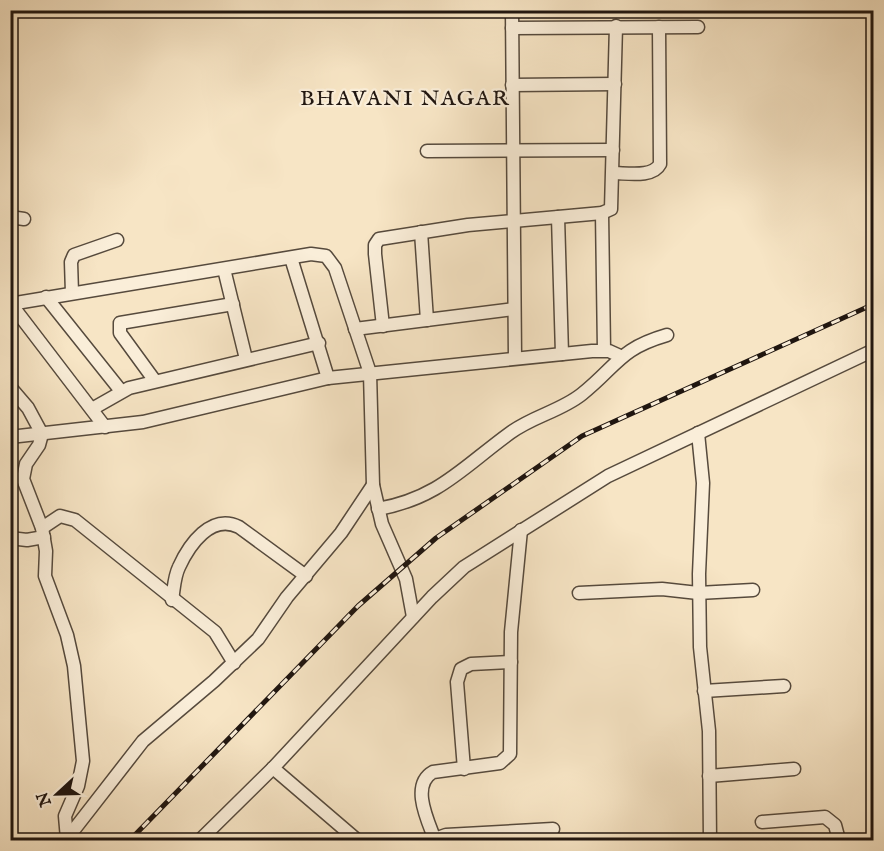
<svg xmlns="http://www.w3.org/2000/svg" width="884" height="851" font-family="'IM FELL English',serif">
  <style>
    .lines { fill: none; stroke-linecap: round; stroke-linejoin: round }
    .minor-casing { stroke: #564a3d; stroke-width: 15 }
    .minor { stroke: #faeed9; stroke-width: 12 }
    .rail-casing { stroke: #201610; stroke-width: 5 }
    .rail { stroke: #faeed9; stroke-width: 3; stroke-dasharray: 9; stroke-linecap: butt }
    .labels { text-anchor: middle; stroke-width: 4.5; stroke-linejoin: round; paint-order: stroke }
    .neighbourhood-label { font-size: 22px; letter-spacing: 1.5px; fill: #201610; stroke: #faeed9 }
  </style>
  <rect width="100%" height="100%" fill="#f7e5c5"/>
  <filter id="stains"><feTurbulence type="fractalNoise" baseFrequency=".00333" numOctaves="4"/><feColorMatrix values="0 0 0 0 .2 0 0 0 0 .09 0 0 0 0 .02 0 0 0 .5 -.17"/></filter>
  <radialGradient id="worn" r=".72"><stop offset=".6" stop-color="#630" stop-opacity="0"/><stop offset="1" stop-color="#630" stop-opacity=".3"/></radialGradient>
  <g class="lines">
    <g class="minor-casing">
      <g id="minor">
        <polyline points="512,10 515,358"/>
        <polyline points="512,28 698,27"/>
        <polyline points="512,85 615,84"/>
        <polyline points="427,151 613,150"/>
        <path d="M613,173C627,173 653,178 660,164L659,27"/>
        <polyline points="602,213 604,350"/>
        <polyline points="10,217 24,219"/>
        <polyline points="558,217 562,354"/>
        <polyline points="421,232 427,320"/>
        <polyline points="291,258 328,378"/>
        <polyline points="224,269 246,359"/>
        <polyline points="72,293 71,262 74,255 117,240"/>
        <polyline points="46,297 121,391"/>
        <polyline points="10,304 311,254 326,256 335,268 370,373 373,485 382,524 406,579 413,617"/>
        <polyline points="11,304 105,427"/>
        <polyline points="383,326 375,254 375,245 379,239 468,225 602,213 611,209 616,26"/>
        <polyline points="355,329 514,309"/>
        <polyline points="155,381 120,333 120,323 233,304"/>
        <polyline points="10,387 28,408 42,434 39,445 26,464 23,479 42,528 46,551 45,576 67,635 74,666 83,761 78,786 65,816 67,839"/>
        <polyline points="92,409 129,388 319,343"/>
        <polyline points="698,433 703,483 699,574 700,647 709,731 710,840"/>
        <polyline points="10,437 143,422 328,378 592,351 609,351 620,356"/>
        <path d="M378,509C439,498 463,467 510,433C533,416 561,411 582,394C618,365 619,349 667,335"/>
        <polyline points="42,528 60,516 75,520 215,632 234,663"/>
        <polyline points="10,538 27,540 44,537"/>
        <polyline points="579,593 662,589 698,593 753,590"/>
        <path d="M172,600C174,589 174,577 179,567C189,545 211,513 239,527L306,576"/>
        <polyline points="704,691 784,686"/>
        <polyline points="273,768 357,840"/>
        <polyline points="464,769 457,682 461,669 471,664 511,662"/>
        <polyline points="709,776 794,769"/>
        <polyline points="762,822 825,817 835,825 839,840"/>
        <polyline points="435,839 446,835 553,829"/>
        <polyline points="66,840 143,741 214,681 258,639 287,597 341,533 373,485"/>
        <polyline points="200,840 273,768 432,597 464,567 608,476 874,350"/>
        <path d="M435,840C428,821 410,785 433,772L500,763L510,754L511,632L521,530"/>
      </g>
    </g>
    <use href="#minor" class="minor"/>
    <g class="rail-casing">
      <polyline id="rail" points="130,840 358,606 436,538 582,436 874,304"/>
    </g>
    <use href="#rail" class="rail"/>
  </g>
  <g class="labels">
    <g class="neighbourhood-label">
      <text x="405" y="105">BHAVANI NAGAR</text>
    </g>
  </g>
  <rect width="884" height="851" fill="none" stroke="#f7e5c5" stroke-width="36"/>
  <rect x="12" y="12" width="860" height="827" fill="none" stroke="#201610" stroke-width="3"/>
  <rect x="18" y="18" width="848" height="815" fill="none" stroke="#201610" stroke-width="1.5"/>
  <g transform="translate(57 794) rotate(248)" stroke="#faeed9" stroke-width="4.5" paint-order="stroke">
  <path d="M0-4.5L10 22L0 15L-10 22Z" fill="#201610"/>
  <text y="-9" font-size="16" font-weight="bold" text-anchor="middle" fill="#201610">N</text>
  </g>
  <rect width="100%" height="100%" filter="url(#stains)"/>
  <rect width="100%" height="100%" fill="url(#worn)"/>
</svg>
